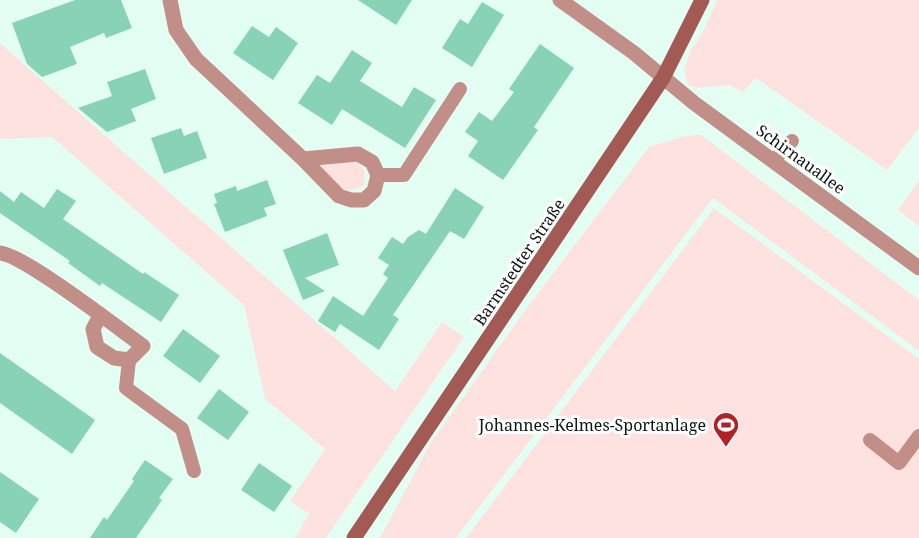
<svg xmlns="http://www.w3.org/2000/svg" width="919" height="538" font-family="'Noto Serif',serif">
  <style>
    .green { fill: #fee2df }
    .building { fill: #88d2b6 }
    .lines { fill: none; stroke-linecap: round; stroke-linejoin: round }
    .service { stroke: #c28e88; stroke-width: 14 }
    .minor { stroke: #c28e88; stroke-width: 15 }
    .secondary { stroke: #a35a54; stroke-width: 15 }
    .labels { text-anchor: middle; stroke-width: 6; stroke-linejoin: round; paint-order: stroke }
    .street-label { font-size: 16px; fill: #0a1611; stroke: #fff }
    .poi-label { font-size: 16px; fill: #0a1611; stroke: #fff; text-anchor: end }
  </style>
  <rect width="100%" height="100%" fill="#e3fff3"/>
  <g class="green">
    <polygon points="717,0 919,0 919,128 887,170 756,78 743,92 729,85 698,88 688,85 684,69 691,50 703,32"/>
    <polygon points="0,43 395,391 442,322 464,337 326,538 295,538 309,514 290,501 325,449 265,399 244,305 52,137 0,139"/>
    <polygon points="700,134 919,300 919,351 713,198 456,538 380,538 430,444 523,313 649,147 681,137"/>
    <polygon points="357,162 364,170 365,183 361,187 349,191 339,187 318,164"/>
    <polygon points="919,180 919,226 898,210"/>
    <polygon points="714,208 919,359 919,538 466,538"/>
  </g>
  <g class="building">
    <polygon points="75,0 121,0 132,28 106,38 104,33 70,47 77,64 42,77 27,64 12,23"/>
    <polygon points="358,0 412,0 396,25"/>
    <polygon points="482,2 504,15 472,67 442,48 460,19 468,24"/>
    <polygon points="252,26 269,37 276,27 298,43 273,80 233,53"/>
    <polygon points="540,44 574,68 534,127 538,130 503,180 468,156 478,141 465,132 479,112 492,121 514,92 509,89"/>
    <polygon points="352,50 372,63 360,81 402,107 414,87 436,100 405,148 342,109 332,125 298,103 317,75 330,83"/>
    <polygon points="145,69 156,99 131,109 136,121 107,132 78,108 112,96 107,82"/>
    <polygon points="181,128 184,136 197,131 207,158 164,174 151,138"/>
    <polygon points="267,180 276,204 264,208 267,216 225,232 214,204 217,203 214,194 236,186 237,191"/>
    <polygon points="455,188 484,207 464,239 450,231 393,315 399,319 379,350 340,324 335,332 318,321 333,296 363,316 388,278 383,274 389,265 378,258 392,237 403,244 408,237 419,230 426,234"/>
    <polygon points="57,189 76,201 63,219 143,274 144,272 179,295 161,322 102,283 100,286 68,263 70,261 0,213 0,191 14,202 21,192 44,208"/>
    <polygon points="327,233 339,265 305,278 325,291 303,300 283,250"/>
    <polygon points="183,329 220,356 200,383 163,356"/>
    <polygon points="0,353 95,420 72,454 0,403"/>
    <polygon points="219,389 249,412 228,440 197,418"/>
    <polygon points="145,460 173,479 159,498 162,500 136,538 90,538 104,517 107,520 134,481 132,479"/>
    <polygon points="259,463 292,486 274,512 241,490"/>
    <polygon points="0,472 39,499 16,533 0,522"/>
  </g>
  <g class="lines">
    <g class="service">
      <polyline points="773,161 792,141"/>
      <polyline points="378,175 404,175 460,89"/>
      <polyline points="129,360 126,388 182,429 194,471"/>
      <polyline points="870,440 899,463 919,436"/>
    </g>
    <g class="minor">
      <polyline points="170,0 176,30 196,59 303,159 339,196 351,200 364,200 374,191 378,175 372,162 358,154 303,159"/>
      <polyline points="560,0 634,53 694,103 919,268"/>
      <path d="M0,253C24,255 118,328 143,346L129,360L114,358L97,347L93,329L100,316"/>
    </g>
    <polyline class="secondary" points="354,538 663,78 702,0"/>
  </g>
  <defs>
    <g id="stadium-pin" transform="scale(1.35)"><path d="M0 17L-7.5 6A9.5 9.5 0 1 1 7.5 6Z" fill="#b22126" stroke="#fff"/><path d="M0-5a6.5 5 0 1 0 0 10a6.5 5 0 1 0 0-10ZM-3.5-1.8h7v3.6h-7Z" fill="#fff"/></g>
  </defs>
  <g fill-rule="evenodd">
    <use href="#stadium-pin" x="726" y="425"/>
  </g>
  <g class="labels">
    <g class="street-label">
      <text transform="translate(801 159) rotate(36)" y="6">Schirnauallee</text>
      <text transform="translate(519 262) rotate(-56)" y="6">Barmstedter Straße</text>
    </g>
    <g class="poi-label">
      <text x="706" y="431">Johannes-Kelmes-Sportanlage</text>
    </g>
  </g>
</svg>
